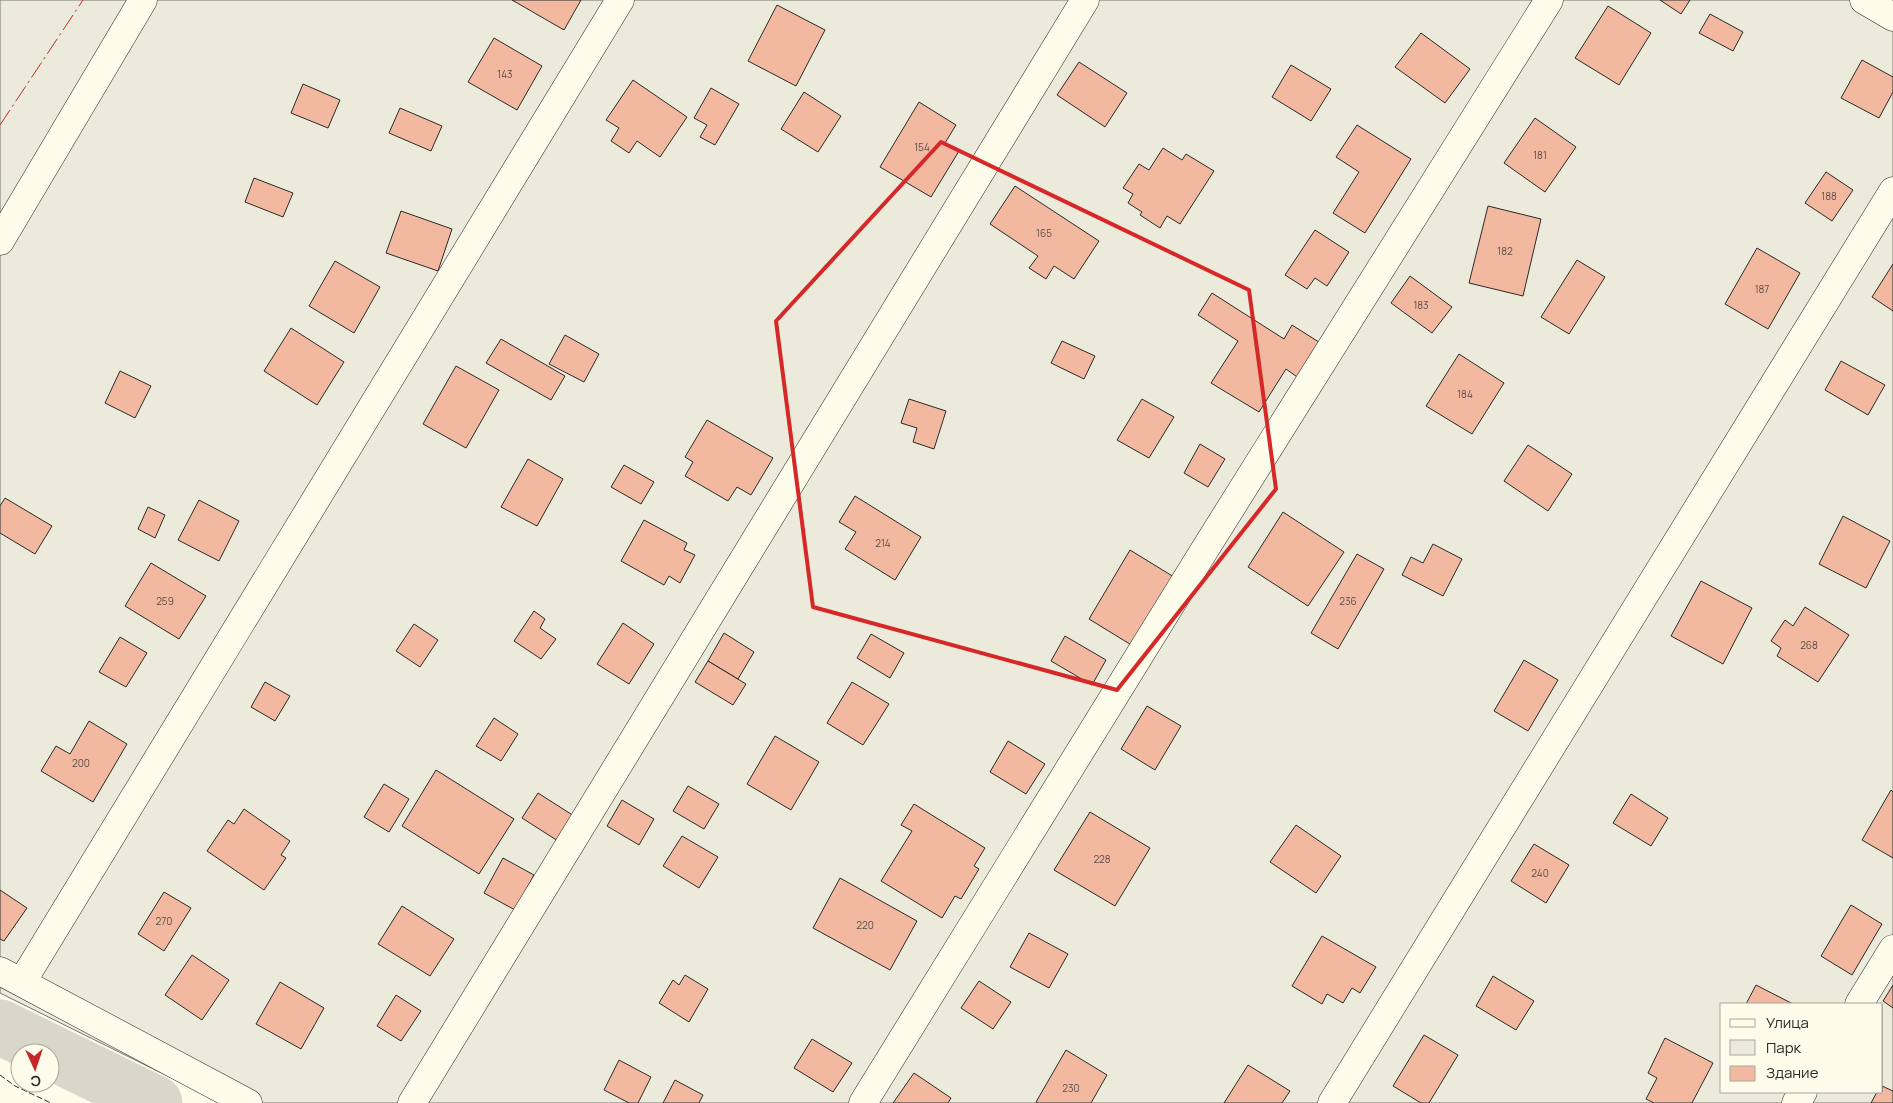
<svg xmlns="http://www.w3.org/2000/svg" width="1893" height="1103" font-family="Manrope,sans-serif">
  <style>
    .green { fill: #ecebdb; stroke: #74746e; fill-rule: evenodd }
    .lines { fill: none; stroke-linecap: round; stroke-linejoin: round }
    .river { stroke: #d8d7c9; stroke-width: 55 }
    .building { fill: #f2b8a0; stroke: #2b2b2b }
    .street-casing { stroke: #2b2b2b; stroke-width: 29 }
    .street { stroke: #fdfbea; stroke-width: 28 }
    .fence { stroke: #2b2b2b; stroke-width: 1; stroke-dasharray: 6 2.5; stroke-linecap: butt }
    .power { stroke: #c62828; stroke-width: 1; stroke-dasharray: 18 4 2.5 4; stroke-linecap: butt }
    .marked { fill: none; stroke: #d62828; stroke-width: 4; stroke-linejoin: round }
    .labels { text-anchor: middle; stroke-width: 4; stroke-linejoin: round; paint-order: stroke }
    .number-label { font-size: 10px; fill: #5d4e48 }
  </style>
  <rect width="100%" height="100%" fill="#fdfbea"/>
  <path class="green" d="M0,0H1893V1103H222L0,993ZM1722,1004H1882V1092H1722Z"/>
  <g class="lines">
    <polyline class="river" points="0,1027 155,1103"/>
  </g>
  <g class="building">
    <polygon points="512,0 581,0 564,30"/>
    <polygon points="1660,0 1690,0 1681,14"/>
    <polygon points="777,5 825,30 796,86 748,61"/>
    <polygon points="1608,6 1651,33 1619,85 1575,58"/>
    <polygon points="1710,14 1743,32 1733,51 1699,33"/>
    <polygon points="1421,33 1470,69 1445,103 1395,67"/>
    <polygon points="494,38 542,66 517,110 468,82"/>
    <polygon points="1862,60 1893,77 1893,92 1879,118 1841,98"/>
    <polygon points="1079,62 1127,93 1105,127 1057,95"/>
    <polygon points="1291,65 1331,89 1311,121 1272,97"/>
    <polygon points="633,80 687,117 660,157 637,141 629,153 611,141 619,128 606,120"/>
    <polygon points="303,84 340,100 328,128 291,113"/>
    <polygon points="711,88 739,104 715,145 700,137 707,125 694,118"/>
    <polygon points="804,92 841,116 818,152 781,129"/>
    <polygon points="919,102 956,125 945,143 959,151 931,197 880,167"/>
    <polygon points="400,108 442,126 431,151 389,133"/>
    <polygon points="1535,118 1576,147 1545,192 1504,163"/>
    <polygon points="1357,125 1411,159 1365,233 1333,213 1359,172 1336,157"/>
    <polygon points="1163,148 1182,160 1186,154 1214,171 1180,224 1167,216 1160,228 1140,215 1142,212 1128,203 1133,194 1123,188 1139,164 1149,170"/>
    <polygon points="1826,172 1853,190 1832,221 1805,203"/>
    <polygon points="254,178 293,193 283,217 245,202"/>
    <polygon points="1015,186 1099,241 1074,279 1054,266 1046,279 1029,268 1038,256 990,224"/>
    <polygon points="1488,206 1541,219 1523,296 1469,283"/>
    <polygon points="401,211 452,229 438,271 386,253"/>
    <polygon points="1315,230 1349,252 1327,286 1315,278 1307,289 1285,275"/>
    <polygon points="1757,248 1800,273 1768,329 1725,304"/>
    <polygon points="1577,260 1605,277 1569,334 1541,317"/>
    <polygon points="335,261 380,287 354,333 309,306"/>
    <polygon points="1893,264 1893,311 1872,297"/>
    <polygon points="1410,276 1452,307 1432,333 1391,303"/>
    <polygon points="1212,293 1284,339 1292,325 1322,344 1300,379 1286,369 1259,412 1211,383 1238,341 1198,315"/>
    <polygon points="291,328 344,362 317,405 264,371"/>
    <polygon points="565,335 599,354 584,382 549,364"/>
    <polygon points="501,339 565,376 551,400 486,363"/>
    <polygon points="1062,341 1095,356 1084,379 1051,363"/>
    <polygon points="1459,354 1504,383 1472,434 1426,406"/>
    <polygon points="1841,361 1885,385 1868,415 1825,390"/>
    <polygon points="456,366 499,390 466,448 423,424"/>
    <polygon points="120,371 151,386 135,418 105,403"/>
    <polygon points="909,399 946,411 934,449 913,442 917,428 901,423"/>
    <polygon points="1142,399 1174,417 1149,458 1117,440"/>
    <polygon points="707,420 773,458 751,495 737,487 728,501 685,476 693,462 685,457"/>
    <polygon points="1200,444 1225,459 1208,487 1184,473"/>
    <polygon points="1528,445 1572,474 1548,511 1504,481"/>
    <polygon points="528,459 563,479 537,526 501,507"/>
    <polygon points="624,465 654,482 641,504 611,487"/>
    <polygon points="855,496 921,537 895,580 845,549 856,532 839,522"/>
    <polygon points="5,498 52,526 35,554 0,533 0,506"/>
    <polygon points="199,500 239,521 219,561 178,540"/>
    <polygon points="148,507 165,515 155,538 138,529"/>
    <polygon points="1283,512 1344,552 1308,606 1248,567"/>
    <polygon points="1843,516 1890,541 1866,588 1819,564"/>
    <polygon points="644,520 687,543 684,550 695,555 680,583 669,576 664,585 621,561"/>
    <polygon points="1433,544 1462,559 1443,596 1402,575 1411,557 1423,563"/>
    <polygon points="1130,550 1174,577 1133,646 1089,619"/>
    <polygon points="1357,554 1384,569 1338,649 1311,633"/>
    <polygon points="151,563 206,596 179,639 125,606"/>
    <polygon points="1701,581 1752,608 1723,664 1671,636"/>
    <polygon points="1805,607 1849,635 1818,682 1777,656 1781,648 1771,641 1785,620 1793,626"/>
    <polygon points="534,611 545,619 540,628 556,639 541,659 514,641"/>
    <polygon points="623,623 654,644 629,684 597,664"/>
    <polygon points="414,624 438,640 420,667 396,651"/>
    <polygon points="724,633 754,652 738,679 708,661"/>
    <polygon points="871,634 904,653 890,678 857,658"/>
    <polygon points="1065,636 1106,660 1092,685 1051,661"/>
    <polygon points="120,637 147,653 126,687 99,672"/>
    <polygon points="1524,660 1558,680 1528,731 1494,711"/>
    <polygon points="708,661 746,684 733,705 695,682"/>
    <polygon points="265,682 290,696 275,721 251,707"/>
    <polygon points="852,682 889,704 863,745 827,723"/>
    <polygon points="1147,706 1181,726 1155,770 1121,749"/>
    <polygon points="494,718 518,734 501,761 476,746"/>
    <polygon points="89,721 127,744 93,802 41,771 56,746 70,754"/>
    <polygon points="775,736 819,762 791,810 747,784"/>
    <polygon points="1008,741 1045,764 1026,794 990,772"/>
    <polygon points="436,770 514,819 479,874 402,826"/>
    <polygon points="384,784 409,799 389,832 364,817"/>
    <polygon points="688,786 719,804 704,829 673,811"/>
    <polygon points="1891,790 1893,792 1893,858 1862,840"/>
    <polygon points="538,793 574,816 558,841 522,818"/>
    <polygon points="1631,794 1668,818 1651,846 1613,823"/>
    <polygon points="622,800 654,819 639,845 607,826"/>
    <polygon points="914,804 985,848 974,866 979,869 961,899 955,896 942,918 881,881 912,831 901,825"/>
    <polygon points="244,809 290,841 281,855 286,858 264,890 207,851 228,820 234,824"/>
    <polygon points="1090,812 1150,848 1115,906 1054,870"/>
    <polygon points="1296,825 1341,856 1316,893 1270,862"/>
    <polygon points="682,836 718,857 699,888 663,866"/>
    <polygon points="1534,844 1569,865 1546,903 1511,881"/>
    <polygon points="503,858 534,875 515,910 484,893"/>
    <polygon points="840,878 917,921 890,970 813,928"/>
    <polygon points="0,890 27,908 4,941 0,939"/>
    <polygon points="164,892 191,908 164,951 138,934"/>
    <polygon points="1851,905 1882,924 1852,975 1821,956"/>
    <polygon points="402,906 454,939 430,976 378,944"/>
    <polygon points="1029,933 1068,954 1049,988 1010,967"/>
    <polygon points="1322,936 1376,967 1360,993 1352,988 1343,1003 1327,994 1322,1004 1292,986"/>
    <polygon points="192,955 229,980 202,1020 165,995"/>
    <polygon points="685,975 708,989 689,1022 659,1003 673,980 679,985"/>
    <polygon points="1493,976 1534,1001 1516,1030 1476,1006"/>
    <polygon points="979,981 1011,1002 993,1029 961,1008"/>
    <polygon points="280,982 324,1008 301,1049 256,1024"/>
    <polygon points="1756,985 1793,1004 1746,1004"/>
    <polygon points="1893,985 1893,1008 1883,1001"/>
    <polygon points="396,995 421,1011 401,1041 377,1026"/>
    <polygon points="1424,1035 1458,1055 1429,1103 1421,1103 1393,1086"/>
    <polygon points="1665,1038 1713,1063 1692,1103 1654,1103 1646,1099 1657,1078 1648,1073"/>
    <polygon points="812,1039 852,1063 833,1092 794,1068"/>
    <polygon points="1066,1050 1107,1075 1091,1103 1038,1103 1036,1102"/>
    <polygon points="619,1060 651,1077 638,1103 629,1103 604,1090"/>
    <polygon points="1248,1065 1290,1091 1282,1103 1224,1103"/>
    <polygon points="914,1073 951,1098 948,1103 893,1103"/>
    <polygon points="675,1080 703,1095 699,1103 663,1103"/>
    <polygon points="1882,1086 1893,1091 1893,1103 1871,1103 1877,1092 1882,1092"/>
  </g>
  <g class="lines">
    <g class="street-casing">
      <g id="street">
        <polyline points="1864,0 1893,17"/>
        <polyline points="0,241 143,0"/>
        <polyline points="0,971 248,1103"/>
        <polyline points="22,982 620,0"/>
        <polyline points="1859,1004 1893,949"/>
        <polyline points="412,1103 1085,0"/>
        <polyline points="863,1103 1202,554 1549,0"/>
        <polyline points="1332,1103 1893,191"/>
        <polyline points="1796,1103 1803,1092"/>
      </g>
    </g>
    <use href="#street" class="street"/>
    <polyline class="fence" points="0,1075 15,1086 51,1103"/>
    <polyline class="power" points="0,125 83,0"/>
  </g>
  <path class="marked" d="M941,142L1249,290L1276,489L1117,690L813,607L776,321Z"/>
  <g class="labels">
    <g class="number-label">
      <text x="505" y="78">143</text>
      <text x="922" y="151">154</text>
      <text x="1540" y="159">181</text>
      <text x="1829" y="200">188</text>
      <text x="1044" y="237">165</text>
      <text x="1505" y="255">182</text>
      <text x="1762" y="293">187</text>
      <text x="1421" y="309">183</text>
      <text x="1465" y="398">184</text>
      <text x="883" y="547">214</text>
      <text x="165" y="605">259</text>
      <text x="1348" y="605">236</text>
      <text x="1809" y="649">268</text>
      <text x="81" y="767">200</text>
      <text x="1102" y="863">228</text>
      <text x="1540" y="877">240</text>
      <text x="164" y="925">270</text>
      <text x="865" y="929">220</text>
      <text x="1071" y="1092">230</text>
    </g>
  </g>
  <rect x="1720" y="1003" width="162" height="90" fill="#fdfbea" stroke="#a9a89e"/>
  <rect x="1730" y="1019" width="25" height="8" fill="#fdfbea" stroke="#a9a89e"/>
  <text x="1766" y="1028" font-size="15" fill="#2b2b2b">Улица</text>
  <rect x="1730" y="1040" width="25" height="15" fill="#ecebdb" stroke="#a9a89e"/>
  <text x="1766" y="1053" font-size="15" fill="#2b2b2b">Парк</text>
  <rect x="1730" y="1066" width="25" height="15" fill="#f2b8a0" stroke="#a9a89e"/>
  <text x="1766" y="1078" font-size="15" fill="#2b2b2b">Здание</text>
  <g transform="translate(35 1068) rotate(177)"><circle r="24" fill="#fdfbea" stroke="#a9a89e"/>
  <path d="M0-4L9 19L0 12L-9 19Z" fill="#c62828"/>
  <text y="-8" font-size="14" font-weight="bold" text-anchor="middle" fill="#2b2b2b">С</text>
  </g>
</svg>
